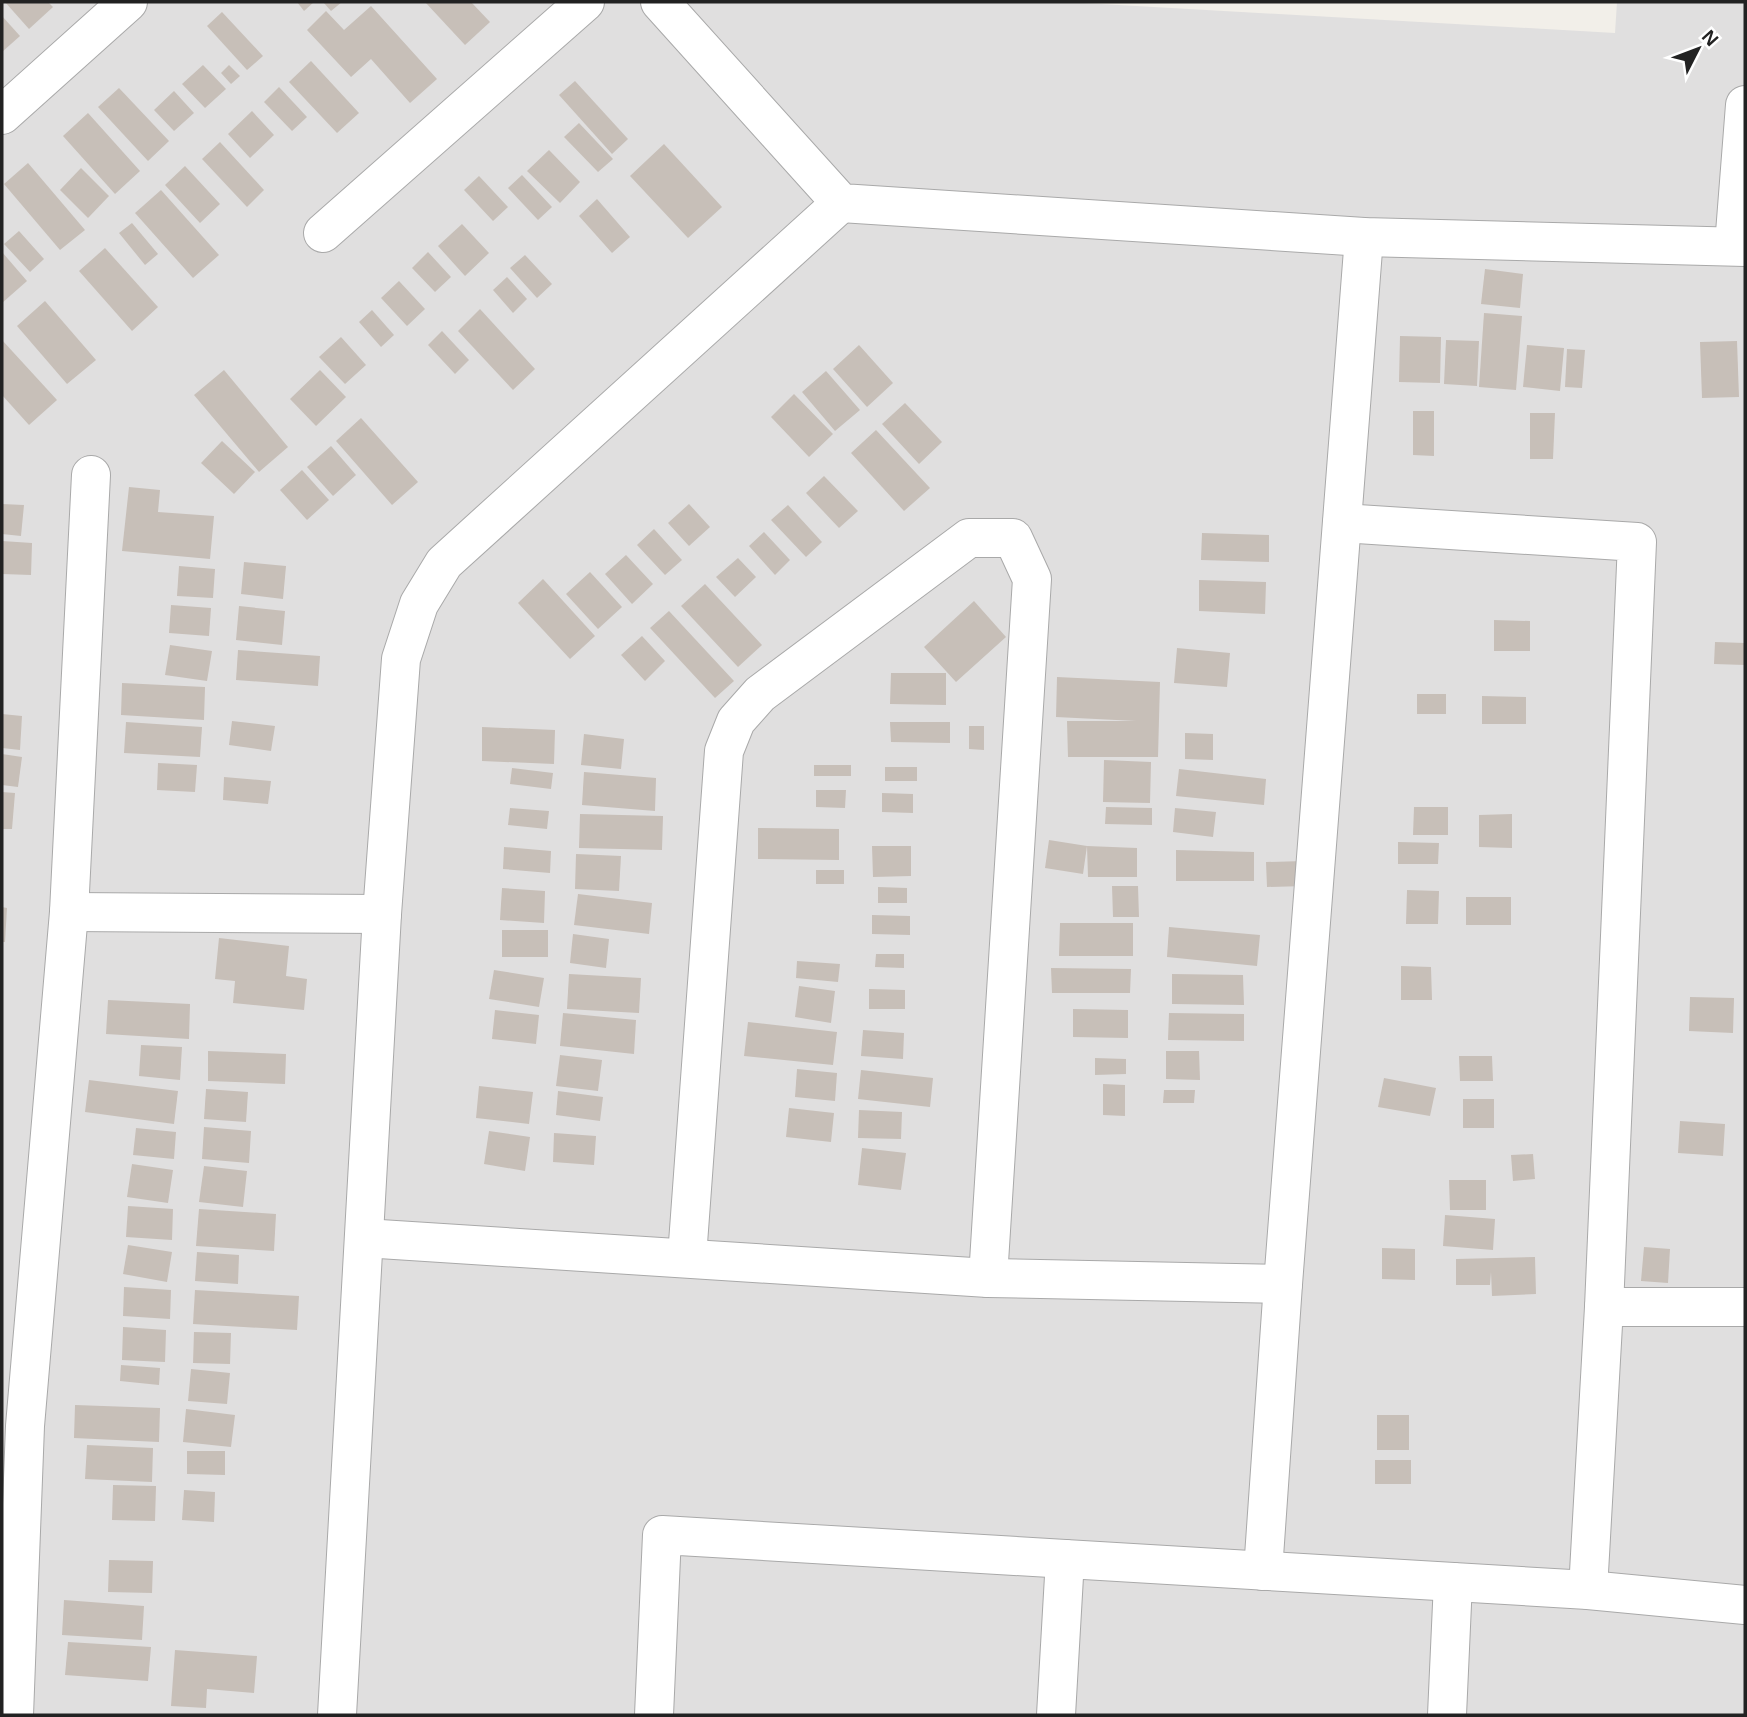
<svg xmlns="http://www.w3.org/2000/svg" width="1747" height="1717" font-family="Helvetica,sans-serif">
  <style>
    .residential { fill: #e0dfdf }
    .building { fill: #c7bfb8 }
    .lines { fill: none; stroke-linecap: round; stroke-linejoin: round }
    .street-casing { stroke: #a9a9a9; stroke-width: 40 }
    .street { stroke: #fff; stroke-width: 38 }
  </style>
  <rect width="100%" height="100%" fill="#f2efe9"/>
  <polygon class="residential" points="2,2 1066,2 1615,33 1617,2 1745,2 1745,1715 2,1715"/>
  <g class="building">
    <polygon points="5,2 48,2 53,7 29,29"/>
    <polygon points="297,2 314,2 304,11"/>
    <polygon points="323,2 342,2 331,11"/>
    <polygon points="425,2 471,2 490,22 465,45"/>
    <polygon points="371,6 437,79 410,103 371,59 351,77 307,30 326,11 344,30"/>
    <polygon points="222,12 263,56 247,70 207,26"/>
    <polygon points="2,16 20,36 2,52"/>
    <polygon points="311,61 359,113 337,133 289,82"/>
    <polygon points="203,65 226,89 205,108 182,84"/>
    <polygon points="229,65 240,76 231,84 221,73"/>
    <polygon points="575,81 628,139 612,154 559,95"/>
    <polygon points="279,87 307,117 292,131 264,102"/>
    <polygon points="119,88 169,141 148,161 98,107"/>
    <polygon points="174,91 194,113 174,131 154,110"/>
    <polygon points="252,111 274,135 250,158 228,134"/>
    <polygon points="88,113 140,171 115,194 63,136"/>
    <polygon points="579,123 613,159 598,172 564,137"/>
    <polygon points="220,142 264,190 247,207 202,159"/>
    <polygon points="664,144 722,207 688,238 630,176"/>
    <polygon points="549,150 580,182 560,203 527,171"/>
    <polygon points="28,163 85,230 60,250 4,184"/>
    <polygon points="185,166 220,204 200,223 165,185"/>
    <polygon points="81,168 109,196 88,218 60,190"/>
    <polygon points="522,175 552,207 538,220 508,188"/>
    <polygon points="479,176 508,207 493,221 464,190"/>
    <polygon points="161,190 219,255 193,278 135,213"/>
    <polygon points="597,199 630,237 612,253 579,216"/>
    <polygon points="132,223 158,254 145,265 119,233"/>
    <polygon points="462,224 489,253 465,276 438,246"/>
    <polygon points="19,231 44,259 30,272 4,244"/>
    <polygon points="105,248 158,307 132,331 79,271"/>
    <polygon points="2,252 27,281 2,303"/>
    <polygon points="428,252 451,277 435,292 412,268"/>
    <polygon points="525,255 552,284 537,298 510,268"/>
    <polygon points="1485,269 1523,274 1520,308 1481,304"/>
    <polygon points="507,277 527,299 513,313 493,290"/>
    <polygon points="399,281 425,309 407,326 381,298"/>
    <polygon points="45,301 96,360 67,384 17,326"/>
    <polygon points="480,309 535,369 513,390 458,331"/>
    <polygon points="372,310 394,335 381,347 359,322"/>
    <polygon points="1484,313 1522,316 1516,390 1479,387"/>
    <polygon points="442,331 469,360 455,374 428,345"/>
    <polygon points="1400,336 1441,337 1440,383 1399,382"/>
    <polygon points="341,337 366,365 345,384 319,357"/>
    <polygon points="2,340 57,400 29,425 2,395"/>
    <polygon points="1446,340 1479,341 1477,386 1444,384"/>
    <polygon points="1737,341 1739,397 1702,398 1700,342"/>
    <polygon points="859,345 893,383 867,407 833,369"/>
    <polygon points="1527,345 1564,348 1560,391 1523,387"/>
    <polygon points="1567,349 1585,350 1582,388 1565,387"/>
    <polygon points="224,370 288,447 259,472 194,395"/>
    <polygon points="320,370 346,397 316,426 290,399"/>
    <polygon points="826,371 860,410 835,431 802,392"/>
    <polygon points="794,394 833,434 809,457 771,417"/>
    <polygon points="905,403 942,442 919,464 882,424"/>
    <polygon points="1413,411 1434,411 1434,456 1413,455"/>
    <polygon points="1530,413 1555,413 1553,459 1530,459"/>
    <polygon points="361,418 418,482 392,505 336,441"/>
    <polygon points="876,430 930,488 904,511 851,453"/>
    <polygon points="222,441 255,472 234,494 201,463"/>
    <polygon points="331,446 356,475 333,496 307,467"/>
    <polygon points="302,470 329,500 307,520 280,490"/>
    <polygon points="824,476 858,511 839,528 806,493"/>
    <polygon points="129,487 160,490 158,512 214,516 210,559 122,551"/>
    <polygon points="2,504 24,505 21,536 2,534"/>
    <polygon points="689,504 710,527 689,546 668,523"/>
    <polygon points="788,505 822,542 806,557 771,520"/>
    <polygon points="654,529 682,560 665,575 637,545"/>
    <polygon points="764,532 790,560 775,575 749,546"/>
    <polygon points="1202,533 1269,535 1269,562 1201,560"/>
    <polygon points="2,541 32,543 31,575 2,574"/>
    <polygon points="626,555 653,584 632,604 605,574"/>
    <polygon points="738,558 756,577 735,597 716,577"/>
    <polygon points="244,562 286,566 283,599 241,594"/>
    <polygon points="179,566 215,569 213,598 177,596"/>
    <polygon points="590,572 622,607 598,629 566,594"/>
    <polygon points="543,579 595,636 570,659 518,603"/>
    <polygon points="1199,580 1266,582 1265,614 1199,611"/>
    <polygon points="705,584 762,645 738,667 681,606"/>
    <polygon points="974,601 1006,637 956,682 924,647"/>
    <polygon points="171,605 211,608 209,636 169,633"/>
    <polygon points="239,606 285,611 282,645 236,640"/>
    <polygon points="669,611 734,681 715,698 650,628"/>
    <polygon points="1494,620 1530,621 1530,651 1494,651"/>
    <polygon points="642,636 665,661 645,681 621,655"/>
    <polygon points="1715,642 1745,643 1745,665 1714,664"/>
    <polygon points="170,645 212,651 207,681 165,675"/>
    <polygon points="1177,648 1230,653 1227,687 1174,683"/>
    <polygon points="238,650 320,656 318,686 236,680"/>
    <polygon points="891,673 946,673 946,705 890,704"/>
    <polygon points="1057,677 1160,682 1158,757 1068,757 1067,721 1136,721 1056,717"/>
    <polygon points="122,683 205,687 204,720 121,715"/>
    <rect x="1417" y="694" width="29" height="20"/>
    <polygon points="1482,696 1526,697 1526,724 1482,724"/>
    <polygon points="2,714 22,716 20,750 2,748"/>
    <polygon points="232,721 275,726 271,751 229,745"/>
    <polygon points="126,722 202,727 200,757 124,753"/>
    <polygon points="890,722 950,722 950,743 891,742"/>
    <polygon points="969,726 984,726 984,750 969,749"/>
    <polygon points="482,727 555,730 554,764 482,761"/>
    <polygon points="1185,733 1213,734 1213,760 1185,759"/>
    <polygon points="584,734 624,739 621,769 581,765"/>
    <polygon points="2,754 22,757 18,787 2,785"/>
    <polygon points="1104,760 1151,762 1150,803 1103,802"/>
    <polygon points="158,763 197,765 195,792 157,790"/>
    <rect x="814" y="765" width="37" height="11"/>
    <rect x="885" y="767" width="32" height="14"/>
    <polygon points="512,768 553,773 551,789 510,784"/>
    <polygon points="1179,769 1266,779 1264,805 1176,796"/>
    <polygon points="584,772 656,778 655,811 582,805"/>
    <polygon points="224,777 271,781 268,804 223,800"/>
    <polygon points="816,790 846,790 845,808 816,807"/>
    <polygon points="2,792 15,793 12,829 2,829"/>
    <polygon points="882,793 913,794 913,813 882,812"/>
    <polygon points="1106,807 1152,808 1152,825 1105,824"/>
    <polygon points="1414,807 1448,807 1448,835 1413,835"/>
    <polygon points="510,808 549,811 547,829 508,825"/>
    <polygon points="1175,808 1216,812 1213,837 1173,832"/>
    <polygon points="580,814 663,816 662,850 579,848"/>
    <polygon points="1512,814 1512,848 1479,847 1479,815"/>
    <polygon points="758,828 839,829 839,860 758,859"/>
    <polygon points="1049,840 1087,846 1083,874 1045,868"/>
    <polygon points="1398,842 1439,843 1438,864 1398,864"/>
    <polygon points="872,846 911,846 911,876 873,877"/>
    <polygon points="1087,846 1137,848 1137,877 1088,877"/>
    <polygon points="504,847 551,851 550,873 503,869"/>
    <polygon points="1176,850 1254,852 1254,881 1176,881"/>
    <polygon points="576,854 621,856 619,891 575,889"/>
    <polygon points="1304,861 1305,886 1267,887 1266,862"/>
    <rect x="816" y="870" width="28" height="14"/>
    <polygon points="1112,886 1138,886 1139,917 1113,917"/>
    <polygon points="878,887 907,888 907,903 878,903"/>
    <polygon points="502,888 545,891 544,923 500,920"/>
    <polygon points="1407,890 1439,891 1438,924 1406,924"/>
    <polygon points="578,894 652,903 649,934 574,925"/>
    <rect x="1466" y="897" width="45" height="28"/>
    <polygon points="2,907 7,908 5,942 2,942"/>
    <polygon points="872,915 910,916 910,935 872,934"/>
    <polygon points="1060,923 1133,923 1133,956 1059,956"/>
    <polygon points="1169,927 1260,935 1257,966 1167,957"/>
    <rect x="502" y="930" width="46" height="27"/>
    <polygon points="573,934 609,939 606,968 570,963"/>
    <polygon points="219,938 289,946 286,976 307,979 304,1010 233,1003 235,981 215,979"/>
    <polygon points="876,954 904,954 904,968 875,967"/>
    <polygon points="797,961 840,964 838,982 796,978"/>
    <polygon points="1401,966 1431,967 1432,1000 1401,1000"/>
    <polygon points="1051,968 1131,969 1130,993 1052,993"/>
    <polygon points="494,970 544,978 539,1007 489,999"/>
    <polygon points="569,974 641,978 639,1013 567,1009"/>
    <polygon points="1172,974 1243,975 1244,1005 1172,1004"/>
    <polygon points="799,986 835,991 831,1023 795,1017"/>
    <polygon points="869,989 905,990 905,1009 869,1009"/>
    <polygon points="1690,997 1734,998 1733,1033 1689,1031"/>
    <polygon points="108,1000 190,1004 189,1039 106,1034"/>
    <polygon points="1073,1009 1128,1010 1128,1038 1073,1037"/>
    <polygon points="495,1010 539,1015 536,1044 492,1039"/>
    <polygon points="563,1013 636,1020 634,1054 560,1046"/>
    <polygon points="1169,1013 1244,1014 1244,1041 1168,1040"/>
    <polygon points="748,1022 837,1032 833,1065 744,1056"/>
    <polygon points="863,1030 904,1033 903,1059 861,1056"/>
    <polygon points="141,1045 182,1047 180,1080 139,1076"/>
    <polygon points="208,1051 286,1054 285,1084 208,1081"/>
    <polygon points="1166,1051 1199,1051 1200,1080 1166,1079"/>
    <polygon points="560,1055 602,1060 598,1091 556,1086"/>
    <polygon points="1459,1056 1492,1056 1493,1081 1460,1081"/>
    <polygon points="1095,1058 1126,1059 1126,1074 1095,1075"/>
    <polygon points="797,1069 837,1073 835,1101 795,1097"/>
    <polygon points="861,1070 933,1078 930,1107 858,1099"/>
    <polygon points="1384,1078 1436,1088 1430,1116 1378,1107"/>
    <polygon points="89,1080 178,1091 174,1124 85,1112"/>
    <polygon points="1103,1084 1125,1085 1125,1116 1103,1115"/>
    <polygon points="479,1086 533,1092 529,1124 476,1118"/>
    <polygon points="206,1089 248,1092 246,1122 204,1119"/>
    <polygon points="1164,1090 1195,1090 1194,1103 1163,1103"/>
    <polygon points="558,1091 603,1097 600,1121 556,1115"/>
    <rect x="1463" y="1099" width="31" height="29"/>
    <polygon points="789,1108 834,1113 831,1142 786,1137"/>
    <polygon points="859,1110 902,1112 901,1139 858,1138"/>
    <polygon points="1680,1121 1725,1124 1723,1156 1678,1153"/>
    <polygon points="204,1127 251,1131 249,1163 202,1159"/>
    <polygon points="136,1128 176,1132 174,1159 133,1155"/>
    <polygon points="489,1131 530,1137 525,1171 484,1164"/>
    <polygon points="554,1133 596,1136 594,1165 553,1162"/>
    <polygon points="862,1148 906,1153 901,1190 858,1185"/>
    <polygon points="1533,1154 1535,1179 1513,1181 1511,1155"/>
    <polygon points="132,1164 173,1170 168,1203 127,1197"/>
    <polygon points="204,1166 247,1171 243,1207 199,1202"/>
    <polygon points="1449,1180 1486,1180 1486,1210 1450,1210"/>
    <polygon points="128,1206 173,1209 172,1240 126,1237"/>
    <polygon points="199,1209 276,1214 274,1251 196,1246"/>
    <polygon points="1445,1215 1495,1219 1493,1250 1443,1246"/>
    <polygon points="128,1245 172,1252 167,1282 123,1274"/>
    <polygon points="1644,1247 1670,1249 1668,1283 1641,1281"/>
    <polygon points="1382,1248 1415,1249 1415,1280 1382,1279"/>
    <polygon points="197,1252 239,1255 238,1284 195,1281"/>
    <polygon points="1535,1257 1536,1294 1492,1296 1491,1272 1490,1285 1456,1285 1456,1259"/>
    <polygon points="124,1287 171,1290 170,1319 123,1316"/>
    <polygon points="195,1290 299,1296 297,1330 193,1324"/>
    <polygon points="123,1327 166,1330 165,1362 122,1360"/>
    <polygon points="194,1332 231,1333 230,1364 193,1363"/>
    <polygon points="121,1365 160,1368 159,1385 120,1381"/>
    <polygon points="191,1369 230,1373 227,1404 188,1401"/>
    <polygon points="75,1405 160,1408 159,1442 74,1438"/>
    <polygon points="186,1409 235,1415 231,1447 183,1442"/>
    <rect x="1377" y="1415" width="32" height="35"/>
    <polygon points="87,1445 153,1448 152,1482 85,1479"/>
    <polygon points="187,1451 225,1451 225,1475 187,1474"/>
    <rect x="1375" y="1460" width="36" height="24"/>
    <polygon points="113,1485 156,1486 155,1521 112,1520"/>
    <polygon points="184,1490 215,1492 214,1522 182,1520"/>
    <polygon points="109,1560 153,1561 152,1593 108,1592"/>
    <polygon points="64,1600 144,1606 142,1640 62,1635"/>
    <polygon points="68,1642 151,1647 148,1681 65,1675"/>
    <polygon points="175,1650 257,1656 254,1693 207,1689 206,1708 171,1706"/>
  </g>
  <g class="lines">
    <g class="street-casing">
      <g id="street">
        <polyline points="660,2 841,203 1364,237 1745,247"/>
        <polyline points="2,115 128,2"/>
        <polyline points="323,233 585,2"/>
        <polyline points="1734,246 1745,105"/>
        <polyline points="1342,523 1637,542 1604,1307 1588,1590"/>
        <polyline points="69,912 382,914"/>
        <polyline points="364,1238 988,1278 1283,1284"/>
        <polyline points="687,1257 724,751 736,721 760,694 969,538 1013,538 1032,579 988,1278"/>
        <polyline points="1604,1307 1745,1307"/>
        <polyline points="1263,1571 1283,1284 1364,237"/>
        <polyline points="14,1715 25,1426 69,912 91,475"/>
        <polyline points="337,1715 382,914 401,659 419,604 444,563 841,203"/>
        <polyline points="654,1715 662,1535 1588,1590 1745,1605"/>
        <polyline points="1056,1715 1065,1559"/>
        <polyline points="1447,1715 1453,1582"/>
      </g>
    </g>
    <use href="#street" class="street"/>
  </g>
  <rect width="1747" height="1717" fill="none" stroke="#222222" stroke-width="7"/>
  <g transform="translate(1698 49) rotate(48)" stroke="#ffffff" stroke-width="5" paint-order="stroke">
  <path d="M0-5L12 26L0 18L-12 26Z" fill="#222222"/>
  <text y="-10" font-size="19" font-weight="bold" text-anchor="middle" fill="#222222">N</text>
  </g>
</svg>
